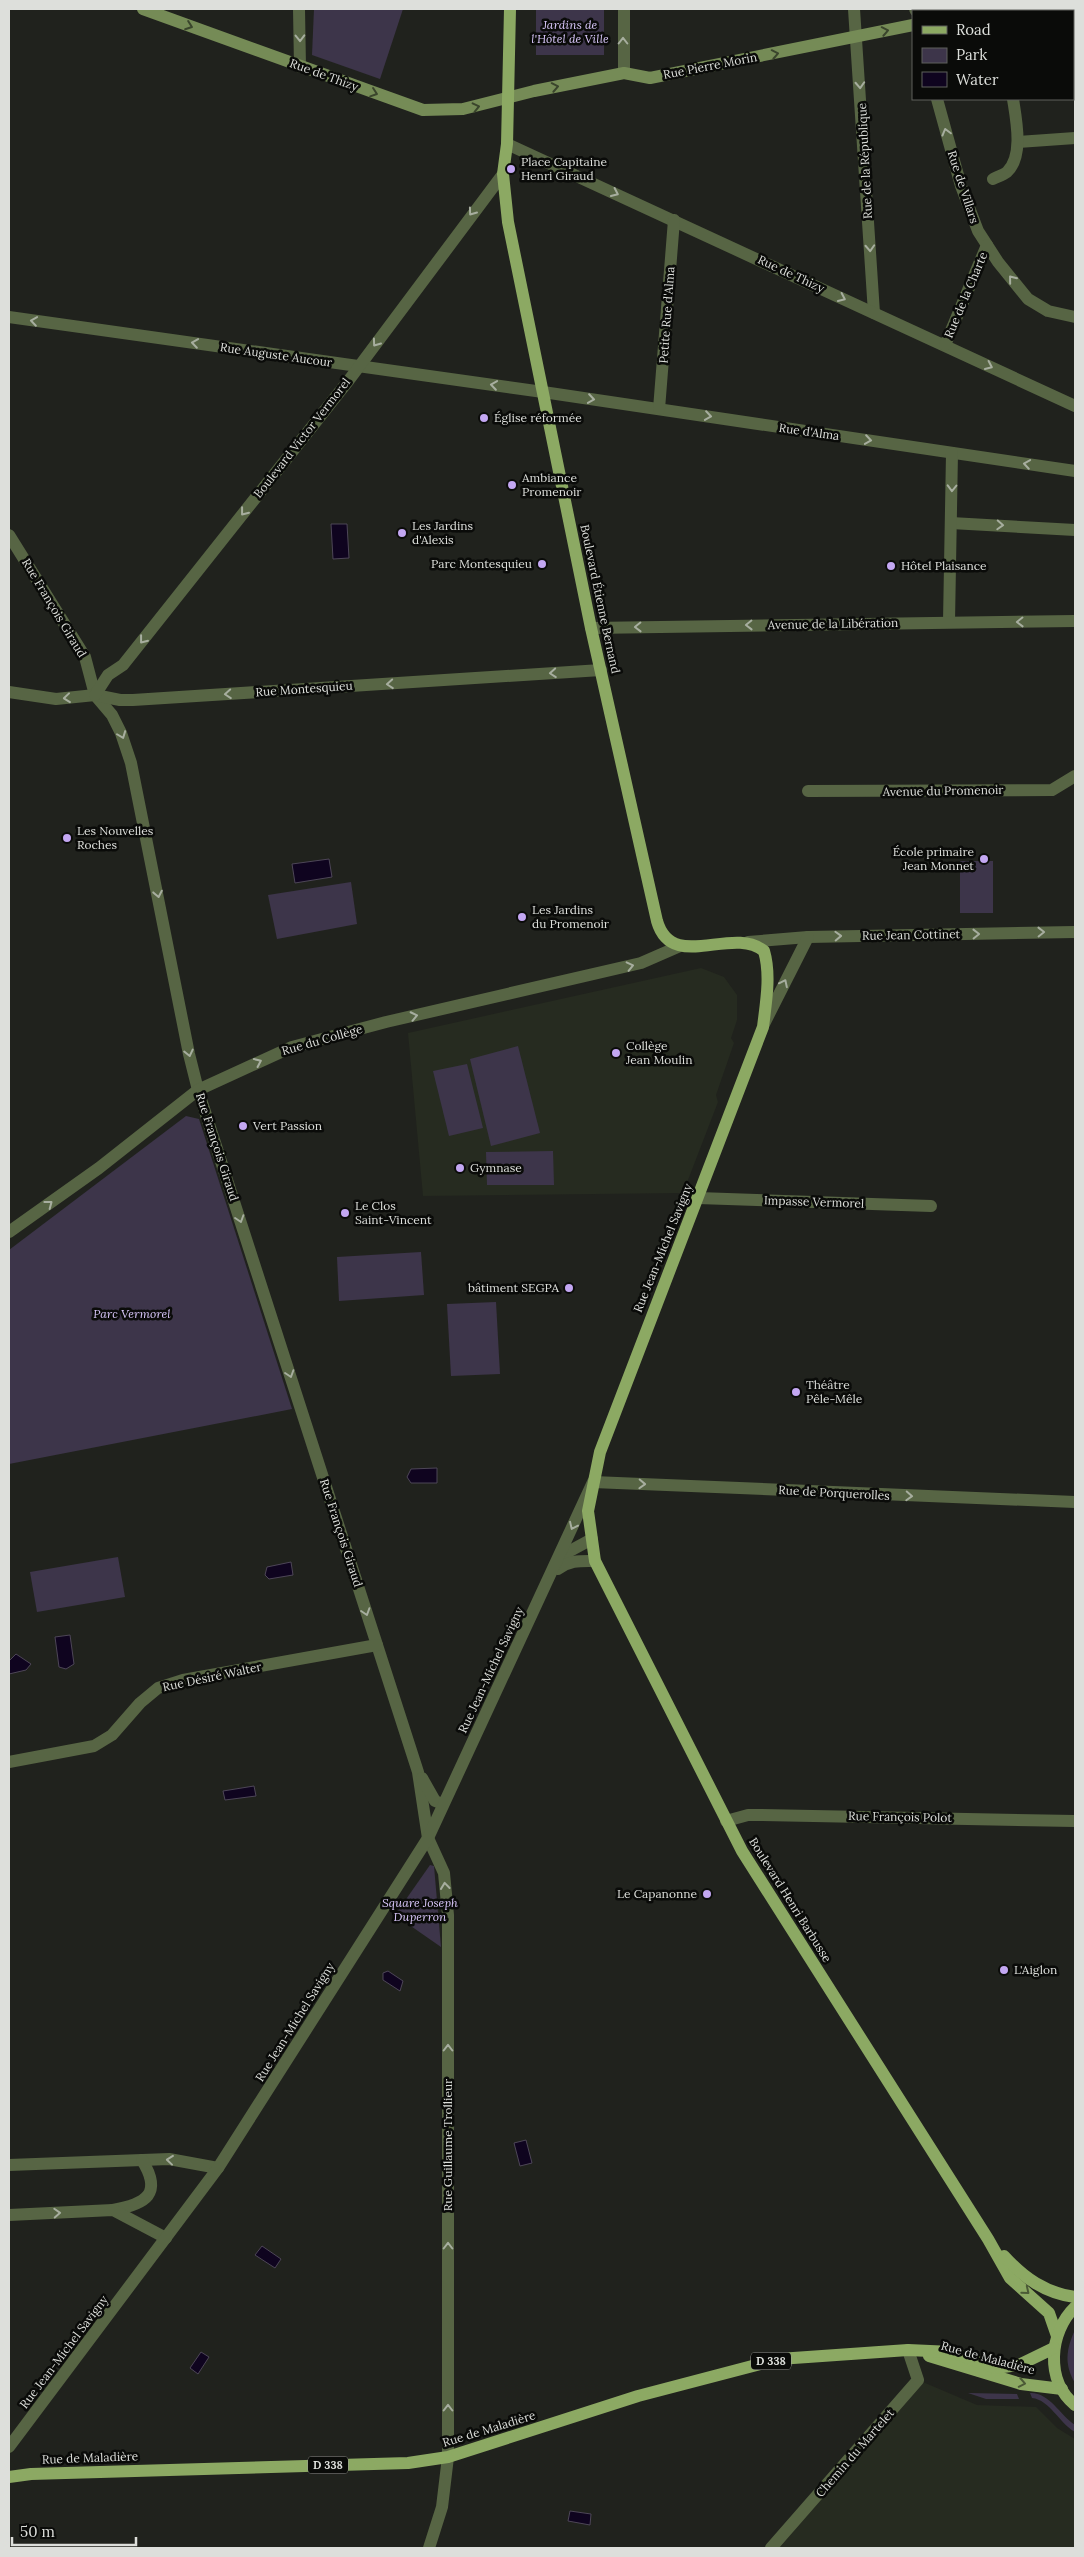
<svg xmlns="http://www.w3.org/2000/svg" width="1084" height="2557" font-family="Lora,serif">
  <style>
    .built { fill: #262b20 }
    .green { fill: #3d354a }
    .water { fill: #0f041f; stroke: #4d4657 }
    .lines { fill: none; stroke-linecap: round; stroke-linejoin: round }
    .street { stroke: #576544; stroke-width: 12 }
    .secondary { stroke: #758b56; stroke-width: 12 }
    .primary { stroke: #8ca963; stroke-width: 12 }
    .oneway { stroke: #3a452c }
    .oneway2 { stroke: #a7ae9f }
    .oneway3 { stroke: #4b5a36 }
    .poi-dot { fill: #c3a7f2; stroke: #0a0b09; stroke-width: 2 }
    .labels { text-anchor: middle; stroke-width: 5; stroke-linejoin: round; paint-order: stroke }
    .shield { fill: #0a0b09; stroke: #9e9f9c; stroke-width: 1 }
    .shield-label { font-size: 11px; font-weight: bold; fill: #dddfdb }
    .park-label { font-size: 12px; font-style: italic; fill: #d8c6f9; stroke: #0a0b09 }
    .street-label { font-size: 12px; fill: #dddfdb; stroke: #0a0b09 }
    .poi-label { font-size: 12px; fill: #dddfdb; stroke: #0a0b09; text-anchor: start }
  </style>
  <rect width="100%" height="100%" fill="#20221d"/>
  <g class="built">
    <polygon points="701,968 724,977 737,995 737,1020 731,1038 734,1043 716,1095 718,1102 683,1193 423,1196 408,1033"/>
    <polygon points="918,2380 977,2405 1036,2407 1057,2428 1075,2439 1075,2548 770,2548"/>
  </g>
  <g class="green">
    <polygon points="314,9 403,9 380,79 312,55"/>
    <rect x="536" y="9" width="68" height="46"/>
    <rect x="960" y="861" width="33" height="52"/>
    <polygon points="351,882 357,924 277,939 268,895"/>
    <polygon points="518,1046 540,1133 491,1146 470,1059"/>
    <polygon points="467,1064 483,1128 449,1136 433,1071"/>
    <polygon points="186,1116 199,1119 292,1409 9,1464 9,1250"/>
    <polygon points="553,1151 554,1185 487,1185 486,1152"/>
    <polygon points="421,1252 424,1295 339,1301 337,1257"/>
    <polygon points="496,1302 500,1374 451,1376 447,1304"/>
    <polygon points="118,1557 125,1597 37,1612 30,1572"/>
    <polygon points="430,1865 434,1866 441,1947 395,1915"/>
    <path d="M1075,2330V2383C1064,2365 1066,2349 1075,2330Z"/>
    <polygon points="968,2393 1017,2394 1019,2399 986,2399"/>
    <path d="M1030,2393C1049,2392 1060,2415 1075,2425V2432C1059,2423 1050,2400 1032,2398Z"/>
  </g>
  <g class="water">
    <polygon points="331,524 347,524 349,558 333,559"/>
    <polygon points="329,859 332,877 295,883 292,864"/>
    <polygon points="437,1468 437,1483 411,1483 407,1477 411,1469"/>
    <polygon points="291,1562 293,1575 269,1579 265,1575 267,1567"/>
    <polygon points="70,1635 74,1664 66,1669 59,1667 55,1637"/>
    <polygon points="16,1654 31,1664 26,1670 9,1674 9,1661"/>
    <polygon points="254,1786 256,1796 225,1800 223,1791"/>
    <polygon points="388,1971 403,1981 400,1991 383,1980 383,1973"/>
    <polygon points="526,2140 532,2163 520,2166 514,2143"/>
    <polygon points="262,2246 281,2259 275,2268 255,2255"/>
    <polygon points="201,2352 209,2357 198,2374 190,2368"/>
    <polygon points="570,2511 591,2514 590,2525 568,2521"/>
  </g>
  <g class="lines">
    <g class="street">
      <polyline points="299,9 300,67"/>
      <polyline points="624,9 624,73"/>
      <polyline points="854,9 874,313"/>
      <polyline points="915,9 916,11"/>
      <polyline points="1002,9 1002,11"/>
      <polyline points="937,99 961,186 978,231 998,262 1028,299 1048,311 1075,317"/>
      <polyline points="1018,142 1075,138"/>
      <polyline points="507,144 1075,406"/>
      <path d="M993,179C997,177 1003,175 1007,172C1024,156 1016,119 1013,99"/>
      <polyline points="9,317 543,392 1075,471"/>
      <polyline points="945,345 987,245"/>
      <polyline points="659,409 674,220"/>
      <polyline points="951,523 1075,530"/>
      <polyline points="9,535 85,657 95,695 112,715 121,733 131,763 189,1054 198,1090 418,1772 428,1838 444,1873 448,1915 448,2457 442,2507 429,2548"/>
      <polyline points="949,622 952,453"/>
      <polyline points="591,628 1075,621"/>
      <polyline points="9,692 56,699 95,695 120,700 133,700 601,670"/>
      <polyline points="95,695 108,675 123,665 349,380 503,174"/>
      <polyline points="808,791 1052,790 1075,776"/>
      <polyline points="748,942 808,937 1075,932"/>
      <polyline points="764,1024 808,937"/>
      <polyline points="698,1198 931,1206"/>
      <polyline points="9,1232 99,1168 198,1090 292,1047 386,1022 641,963 680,946"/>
      <polyline points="561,1561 568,1552 592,1539"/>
      <path d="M558,1569C570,1560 580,1561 595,1561"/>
      <polyline points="9,1762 94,1746 112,1735 140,1703 158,1688 183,1680 377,1645"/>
      <polyline points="422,1778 435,1801 443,1804"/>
      <polyline points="726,1821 748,1815 760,1815 1075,1821"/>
      <polyline points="9,2165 169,2159 218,2168"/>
      <path d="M113,2210C146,2204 163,2194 142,2160"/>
      <polyline points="9,2215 113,2210 166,2238"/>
      <polyline points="9,2447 218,2168 428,1838 593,1482 1075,1502"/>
      <polyline points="771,2548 918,2380 908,2350"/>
    </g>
    <g class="secondary">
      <polyline points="143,9 423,110 463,109 534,91 624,73 650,78 913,25"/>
      <polyline points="979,11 991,9"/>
    </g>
    <g class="primary">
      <path d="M510,9L507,144L503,174L508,222L591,628L657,921C672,973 732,925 764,951C771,975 766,1002 763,1027L600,1452L588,1511L595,1561L742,1851L988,2239L1010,2278L1049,2313L1057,2336"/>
      <path d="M1004,2256C1024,2278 1045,2293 1075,2297"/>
      <path d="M1075,2307C1049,2332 1045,2381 1075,2405"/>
      <polyline points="929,2356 1021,2384 1062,2389"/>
      <polyline points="9,2477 31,2474 408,2463 448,2457 638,2396 779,2359 908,2350 952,2352 995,2368 1019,2365 1054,2348"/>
    </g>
  </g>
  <defs><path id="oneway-chevron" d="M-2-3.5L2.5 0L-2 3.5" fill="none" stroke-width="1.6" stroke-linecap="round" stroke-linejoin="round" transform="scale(1.25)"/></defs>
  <g class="oneway">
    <use href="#oneway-chevron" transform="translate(189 26) rotate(20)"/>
    <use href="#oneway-chevron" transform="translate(885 31) rotate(-11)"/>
    <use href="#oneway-chevron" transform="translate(775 54) rotate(-11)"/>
    <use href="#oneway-chevron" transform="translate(555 87) rotate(-11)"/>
    <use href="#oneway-chevron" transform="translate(374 93) rotate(19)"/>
    <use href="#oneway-chevron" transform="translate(476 107) rotate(-13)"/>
  </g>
  <g class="oneway2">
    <use href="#oneway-chevron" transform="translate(300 38) rotate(89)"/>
    <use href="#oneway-chevron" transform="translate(623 41) rotate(-90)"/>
    <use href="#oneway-chevron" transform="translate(860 85) rotate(87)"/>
    <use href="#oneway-chevron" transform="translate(946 132) rotate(-105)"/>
    <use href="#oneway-chevron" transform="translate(615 193) rotate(25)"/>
    <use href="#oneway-chevron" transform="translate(472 212) rotate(126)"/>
    <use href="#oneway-chevron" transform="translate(870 248) rotate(87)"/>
    <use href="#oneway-chevron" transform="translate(1012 279) rotate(-129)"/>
    <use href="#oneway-chevron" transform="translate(842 298) rotate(25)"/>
    <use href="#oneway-chevron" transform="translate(34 321) rotate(-172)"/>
    <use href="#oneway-chevron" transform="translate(195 343) rotate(-172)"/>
    <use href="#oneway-chevron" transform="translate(376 343) rotate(126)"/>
    <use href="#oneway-chevron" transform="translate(989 366) rotate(25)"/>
    <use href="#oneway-chevron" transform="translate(494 385) rotate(-172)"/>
    <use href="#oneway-chevron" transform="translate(591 399) rotate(8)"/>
    <use href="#oneway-chevron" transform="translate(708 416) rotate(8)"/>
    <use href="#oneway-chevron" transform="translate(868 440) rotate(8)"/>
    <use href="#oneway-chevron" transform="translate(1027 464) rotate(-171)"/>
    <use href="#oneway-chevron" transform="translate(952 488) rotate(91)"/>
    <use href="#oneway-chevron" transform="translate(244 512) rotate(128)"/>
    <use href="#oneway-chevron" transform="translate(1000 525) rotate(3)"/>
    <use href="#oneway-chevron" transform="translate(1020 622) rotate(179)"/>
    <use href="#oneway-chevron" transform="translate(749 625) rotate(179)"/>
    <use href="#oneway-chevron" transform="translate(638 627) rotate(179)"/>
    <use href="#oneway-chevron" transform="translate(143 640) rotate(128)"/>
    <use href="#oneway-chevron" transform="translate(553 673) rotate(176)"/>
    <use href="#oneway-chevron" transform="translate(390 684) rotate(176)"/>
    <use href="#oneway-chevron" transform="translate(228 694) rotate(176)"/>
    <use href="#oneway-chevron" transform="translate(67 698) rotate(174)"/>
    <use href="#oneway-chevron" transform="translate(122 735) rotate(69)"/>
    <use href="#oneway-chevron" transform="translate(158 894) rotate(79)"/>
    <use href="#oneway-chevron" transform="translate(1041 932) rotate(-1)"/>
    <use href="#oneway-chevron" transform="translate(976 934) rotate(-1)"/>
    <use href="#oneway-chevron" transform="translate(838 936) rotate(-2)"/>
    <use href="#oneway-chevron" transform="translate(630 966) rotate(-13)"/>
    <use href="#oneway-chevron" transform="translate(784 983) rotate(-64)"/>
    <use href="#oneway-chevron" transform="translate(414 1016) rotate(-12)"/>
    <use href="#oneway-chevron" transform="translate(189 1053) rotate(77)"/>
    <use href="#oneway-chevron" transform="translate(258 1062) rotate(-25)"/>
    <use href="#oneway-chevron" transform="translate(49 1204) rotate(-37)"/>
    <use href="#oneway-chevron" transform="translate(240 1219) rotate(72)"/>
    <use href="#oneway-chevron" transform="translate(290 1374) rotate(72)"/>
    <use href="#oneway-chevron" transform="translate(642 1484) rotate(2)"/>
    <use href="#oneway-chevron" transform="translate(909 1496) rotate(3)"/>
    <use href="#oneway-chevron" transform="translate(573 1526) rotate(115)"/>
    <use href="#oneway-chevron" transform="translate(366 1612) rotate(72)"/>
    <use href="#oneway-chevron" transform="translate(445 1886) rotate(-96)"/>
    <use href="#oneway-chevron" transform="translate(448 2048) rotate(-90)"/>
    <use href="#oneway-chevron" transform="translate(170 2160) rotate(-174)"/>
    <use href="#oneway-chevron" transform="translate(57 2213) rotate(-3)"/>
    <use href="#oneway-chevron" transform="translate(448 2246) rotate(-90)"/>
    <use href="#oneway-chevron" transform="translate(448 2408) rotate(-90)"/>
  </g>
  <g class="oneway3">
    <use href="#oneway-chevron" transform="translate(1026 2291) rotate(39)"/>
    <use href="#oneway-chevron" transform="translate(1022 2383) rotate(11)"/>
  </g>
  <g class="poi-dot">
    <circle cx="511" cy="169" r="5"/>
    <circle cx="484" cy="418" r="5"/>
    <circle cx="512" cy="485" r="5"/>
    <circle cx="402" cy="533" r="5"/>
    <circle cx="542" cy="564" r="5"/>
    <circle cx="891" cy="566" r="5"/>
    <circle cx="67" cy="838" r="5"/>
    <circle cx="984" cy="859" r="5"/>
    <circle cx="522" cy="917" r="5"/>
    <circle cx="616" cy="1053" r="5"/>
    <circle cx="243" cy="1126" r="5"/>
    <circle cx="460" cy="1168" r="5"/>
    <circle cx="345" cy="1213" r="5"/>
    <circle cx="569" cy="1288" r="5"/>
    <circle cx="796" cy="1392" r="5"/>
    <circle cx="707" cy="1894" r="5"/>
    <circle cx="1004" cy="1970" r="5"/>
  </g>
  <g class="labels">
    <g class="shield">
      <rect x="751" y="2352.5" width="40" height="17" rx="4"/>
      <rect x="308" y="2456.5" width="40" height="17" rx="4"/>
    </g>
    <g class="shield-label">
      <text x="771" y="2365">D 338</text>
      <text x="328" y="2469">D 338</text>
    </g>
    <g class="park-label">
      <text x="570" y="29">Jardins de<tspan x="570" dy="14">l'Hôtel de Ville</tspan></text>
      <text x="132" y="1318">Parc Vermorel</text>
      <text x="420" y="1907">Square Joseph<tspan x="420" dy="14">Duperron</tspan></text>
    </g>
    <g class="street-label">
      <text transform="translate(710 66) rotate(-11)" y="4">Rue Pierre Morin</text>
      <text transform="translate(324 75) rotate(20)" y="4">Rue de Thizy</text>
      <text transform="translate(865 161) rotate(-93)" y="4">Rue de la République</text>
      <text transform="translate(963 187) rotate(72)" y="4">Rue de Villars</text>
      <text transform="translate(791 274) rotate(25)" y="4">Rue de Thizy</text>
      <text transform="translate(966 295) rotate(-67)" y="4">Rue de la Charte</text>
      <text transform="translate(667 315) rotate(-86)" y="4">Petite Rue d'Alma</text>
      <text transform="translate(276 355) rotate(8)" y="4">Rue Auguste Aucour</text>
      <text transform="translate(809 432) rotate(8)" y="4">Rue d'Alma</text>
      <text transform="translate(302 438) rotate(-52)" y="4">Boulevard Victor Vermorel</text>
      <text transform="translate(600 599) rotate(78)" y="4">Boulevard Étienne Bernand</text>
      <text transform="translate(54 608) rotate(59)" y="4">Rue François Giraud</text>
      <text transform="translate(833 624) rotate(-1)" y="4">Avenue de la Libération</text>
      <text transform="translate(304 689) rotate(-4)" y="4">Rue Montesquieu</text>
      <text transform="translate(943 791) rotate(-1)" y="4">Avenue du Promenoir</text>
      <text transform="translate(911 935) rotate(-1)" y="4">Rue Jean Cottinet</text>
      <text transform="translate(322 1040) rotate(-16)" y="4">Rue du Collège</text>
      <text transform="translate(217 1147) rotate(72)" y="4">Rue François Giraud</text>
      <text transform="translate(814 1202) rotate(2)" y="4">Impasse Vermorel</text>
      <text transform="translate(663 1248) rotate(-68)" y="4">Rue Jean-Michel Savigny</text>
      <text transform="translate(834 1493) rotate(3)" y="4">Rue de Porquerolles</text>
      <text transform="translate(341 1533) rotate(72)" y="4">Rue François Giraud</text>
      <text transform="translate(491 1670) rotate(-65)" y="4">Rue Jean-Michel Savigny</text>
      <text transform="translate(212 1677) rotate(-12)" y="4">Rue Désiré Walter</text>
      <text transform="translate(900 1817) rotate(1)" y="4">Rue François Polot</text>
      <text transform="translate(790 1900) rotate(58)" y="4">Boulevard Henri Barbusse</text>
      <text transform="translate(295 2022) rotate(-58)" y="4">Rue Jean-Michel Savigny</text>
      <text transform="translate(448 2145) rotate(-90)" y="4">Rue Guillaume Trollieur</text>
      <text transform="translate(64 2352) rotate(-53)" y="4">Rue Jean-Michel Savigny</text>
      <text transform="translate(988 2358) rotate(15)" y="4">Rue de Maladière</text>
      <text transform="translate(489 2429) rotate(-17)" y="4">Rue de Maladière</text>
      <text transform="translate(855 2453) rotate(-49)" y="4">Chemin du Martelet</text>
      <text transform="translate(90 2458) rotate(-2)" y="4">Rue de Maladière</text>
    </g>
    <g class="poi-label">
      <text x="521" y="166">Place Capitaine<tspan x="521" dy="14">Henri Giraud</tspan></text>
      <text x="494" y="422">Église réformée</text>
      <text x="522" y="482">Ambiance<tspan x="522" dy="14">Promenoir</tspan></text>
      <text x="412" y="530">Les Jardins<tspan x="412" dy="14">d'Alexis</tspan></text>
      <text x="532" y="568" text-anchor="end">Parc Montesquieu</text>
      <text x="901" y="570">Hôtel Plaisance</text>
      <text x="77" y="835">Les Nouvelles<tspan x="77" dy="14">Roches</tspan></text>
      <text x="974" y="856" text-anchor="end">École primaire<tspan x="974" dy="14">Jean Monnet</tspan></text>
      <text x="532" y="914">Les Jardins<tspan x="532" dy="14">du Promenoir</tspan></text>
      <text x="626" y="1050">Collège<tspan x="626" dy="14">Jean Moulin</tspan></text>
      <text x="253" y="1130">Vert Passion</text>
      <text x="470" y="1172">Gymnase</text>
      <text x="355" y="1210">Le Clos<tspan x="355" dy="14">Saint-Vincent</tspan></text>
      <text x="559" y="1292" text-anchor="end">bâtiment SEGPA</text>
      <text x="806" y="1389">Théâtre<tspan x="806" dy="14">Pêle-Mêle</tspan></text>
      <text x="697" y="1898" text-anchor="end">Le Capanonne</text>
      <text x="1014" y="1974">L'Aiglon</text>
    </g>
  </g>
  <rect width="1084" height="2557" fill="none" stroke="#dddfdb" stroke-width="20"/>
  <rect x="912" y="10" width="162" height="90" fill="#0a0b09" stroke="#5e605d"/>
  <rect x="922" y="26" width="25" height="8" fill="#8ca963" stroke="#5e605d"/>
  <text x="956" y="35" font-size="15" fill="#dddfdb">Road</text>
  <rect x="922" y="48" width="25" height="15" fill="#3d354a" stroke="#5e605d"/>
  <text x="956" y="60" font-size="15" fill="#dddfdb">Park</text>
  <rect x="922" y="72" width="25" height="15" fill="#0f041f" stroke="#5e605d"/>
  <text x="956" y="85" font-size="15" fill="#dddfdb">Water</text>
  <path d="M12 2537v8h124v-8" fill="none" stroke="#dddfdb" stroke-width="2.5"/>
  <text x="20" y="2537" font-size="15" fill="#dddfdb" stroke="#0a0b09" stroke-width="4" paint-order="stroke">50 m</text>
</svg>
